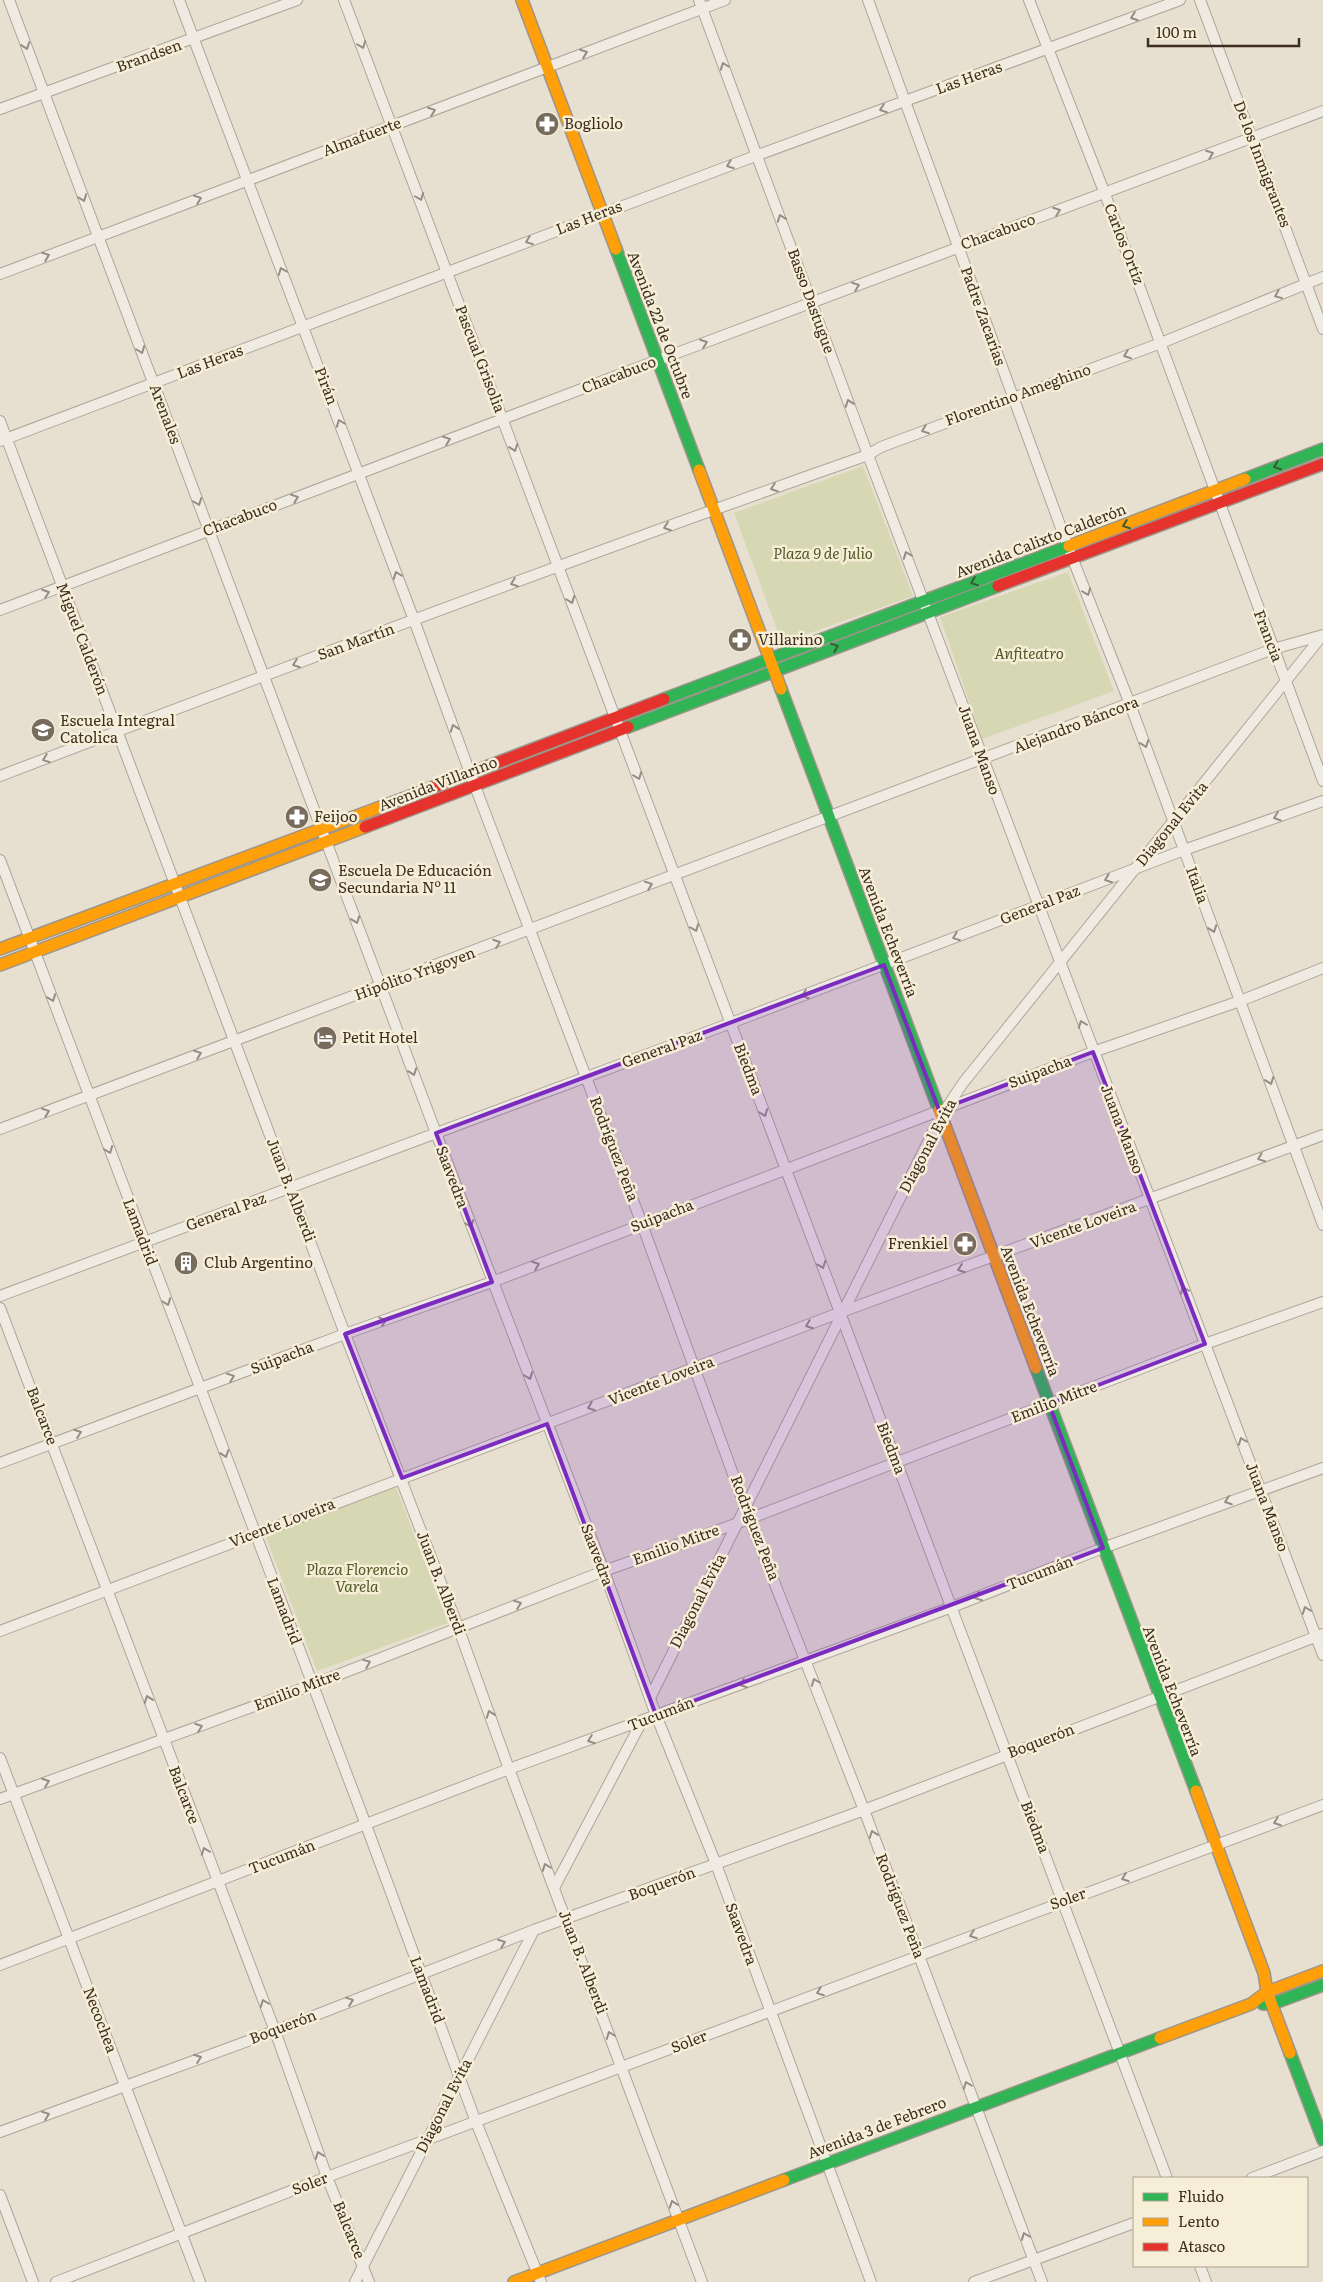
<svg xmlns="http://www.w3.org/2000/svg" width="1323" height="2282" font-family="Literata,serif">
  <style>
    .green { fill: #d6d7b3 }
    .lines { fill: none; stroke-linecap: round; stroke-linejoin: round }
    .street-casing { stroke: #ada599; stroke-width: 12 }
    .fast-casing { stroke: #9c958a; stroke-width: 14 }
    .slow-casing { stroke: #9c958a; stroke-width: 14 }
    .jam-casing { stroke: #9c958a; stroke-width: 14 }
    .street { stroke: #efebe3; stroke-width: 10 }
    .fast { stroke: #30b455; stroke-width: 11 }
    .slow { stroke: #ff9f0a; stroke-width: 11 }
    .jam { stroke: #e5322d; stroke-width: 11 }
    .oneway { stroke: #968c82 }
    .oneway2 { stroke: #385d33 }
    .marked { fill: #7b2cbf; fill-opacity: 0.2; stroke: #7b2cbf; stroke-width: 4; stroke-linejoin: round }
    .labels { text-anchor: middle; stroke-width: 5; stroke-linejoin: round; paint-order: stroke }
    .street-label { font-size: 15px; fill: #3d2e20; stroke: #f7eed8 }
    .poi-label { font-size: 15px; fill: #3d2e20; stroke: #f7eed8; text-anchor: start }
    .park-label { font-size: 15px; font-style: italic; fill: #4d5a26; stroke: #f7eed8 }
  </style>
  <rect width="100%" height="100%" fill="#e7e0d1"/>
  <g class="green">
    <polygon points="863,466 913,596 782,643 734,513"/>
    <polygon points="1068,572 1114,691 982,739 940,617"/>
    <polygon points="395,1485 448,1623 317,1671 264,1532"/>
  </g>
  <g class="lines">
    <g class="street-casing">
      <g id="street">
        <polyline points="9,0 436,1133 604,1571 656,1715 716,1864 871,2282"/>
        <polyline points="179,0 414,620 470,773 642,1224 749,1518 864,1810 1042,2282"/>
        <polyline points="344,0 1167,2178"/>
        <polyline points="699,0 868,455 1323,1655"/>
        <polyline points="868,0 1068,547 1130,704 1323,1225"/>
        <polyline points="1029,0 1105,194 1323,781"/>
        <polyline points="1200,0 1323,329"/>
        <polyline points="0,109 297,0"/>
        <polyline points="0,274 725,0"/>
        <polyline points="0,421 345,1334 458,1627 509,1769 702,2282"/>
        <polyline points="0,441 758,155 1180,0"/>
        <polyline points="0,610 658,360 1323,111"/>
        <path d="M0,776C288,666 577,557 868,455L881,447L1161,343L1323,277"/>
        <polyline points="0,860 366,1825 476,2122 541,2282"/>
        <polyline points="0,1129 1273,649 1323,635"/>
        <polyline points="0,1296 731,1023 1184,850 1323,801"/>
        <polyline points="0,1308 275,2031 327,2177 369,2282"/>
        <polyline points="0,1463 345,1334 492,1282 1093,1052 1240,1001 1323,968"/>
        <polyline points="0,1631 844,1311 1323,1135"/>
        <polyline points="650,1698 941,1116 963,1083 1322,636"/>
        <polyline points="0,1758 200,2282"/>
        <polyline points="0,1799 312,1685 604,1571 738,1523 1205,1344 1323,1302"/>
        <polyline points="554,1888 642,1721"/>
        <polyline points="0,1965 509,1769 952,1607 1103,1548 1323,1468"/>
        <polyline points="0,2132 275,2031 534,1930 864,1810 1323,1634"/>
        <polyline points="1252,2178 1323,2151"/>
        <polyline points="0,2195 33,2282"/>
        <polyline points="1200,2266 1206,2282"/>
        <polyline points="56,2282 327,2177 1323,1805"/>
        <polyline points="355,2282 534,1930"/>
        <polyline points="974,2282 1134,2223"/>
      </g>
    </g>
    <g class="fast-casing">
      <g id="fast">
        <polyline points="616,249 699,470"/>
        <polyline points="1245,479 1323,449"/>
        <polyline points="781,689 939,1110"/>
        <polyline points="664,699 1069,546"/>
        <polyline points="628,727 998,586"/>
        <polyline points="1036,1368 1196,1791"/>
        <polyline points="1263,2004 1272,2004 1323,1985"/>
        <polyline points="1290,2053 1323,2140"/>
        <polyline points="784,2180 1160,2038"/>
      </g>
    </g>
    <g class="slow-casing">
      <g id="slow">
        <polyline points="522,0 616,249"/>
        <polyline points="699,470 781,689"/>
        <polyline points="1069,546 1245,479"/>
        <polyline points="0,949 402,799"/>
        <polyline points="0,965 365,827"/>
        <polyline points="939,1110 1036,1368"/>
        <polyline points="1196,1791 1264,1973 1267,1992 1290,2053"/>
        <polyline points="1160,2038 1251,2004 1267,1992 1323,1971"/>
        <polyline points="514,2282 784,2180"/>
      </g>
    </g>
    <g class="jam-casing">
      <g id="jam">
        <polyline points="998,586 1323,464"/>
        <polyline points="402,799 664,699"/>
        <polyline points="365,827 628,727"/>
      </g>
    </g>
    <use href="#street" class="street"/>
    <use href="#fast" class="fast"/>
    <use href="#slow" class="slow"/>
    <use href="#jam" class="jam"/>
  </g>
  <defs><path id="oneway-chevron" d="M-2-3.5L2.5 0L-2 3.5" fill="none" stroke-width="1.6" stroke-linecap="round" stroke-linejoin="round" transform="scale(1.25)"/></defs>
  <g class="oneway">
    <use href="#oneway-chevron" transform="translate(1134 17) rotate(160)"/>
    <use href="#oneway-chevron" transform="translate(362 45) rotate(69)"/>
    <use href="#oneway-chevron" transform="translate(26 46) rotate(70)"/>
    <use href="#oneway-chevron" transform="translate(584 53) rotate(-21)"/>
    <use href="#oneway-chevron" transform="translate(724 66) rotate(-111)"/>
    <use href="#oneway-chevron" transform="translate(883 109) rotate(160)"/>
    <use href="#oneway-chevron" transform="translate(432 111) rotate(-21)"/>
    <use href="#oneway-chevron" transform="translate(1210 154) rotate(-21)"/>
    <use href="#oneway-chevron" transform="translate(730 165) rotate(159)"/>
    <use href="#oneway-chevron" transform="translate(420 197) rotate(69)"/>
    <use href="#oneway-chevron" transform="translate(83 198) rotate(69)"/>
    <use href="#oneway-chevron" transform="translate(198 199) rotate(-21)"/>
    <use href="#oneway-chevron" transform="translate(1057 211) rotate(-20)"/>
    <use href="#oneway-chevron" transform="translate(781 218) rotate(-110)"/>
    <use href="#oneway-chevron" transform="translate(529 241) rotate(159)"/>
    <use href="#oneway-chevron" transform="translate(46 256) rotate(-21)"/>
    <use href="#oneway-chevron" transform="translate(282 271) rotate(-111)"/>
    <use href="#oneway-chevron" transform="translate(856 286) rotate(-21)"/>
    <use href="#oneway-chevron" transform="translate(1278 295) rotate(158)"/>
    <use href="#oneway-chevron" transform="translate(704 343) rotate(-20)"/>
    <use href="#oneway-chevron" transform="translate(141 350) rotate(69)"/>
    <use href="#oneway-chevron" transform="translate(1127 355) rotate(160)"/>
    <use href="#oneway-chevron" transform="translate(849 403) rotate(-110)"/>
    <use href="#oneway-chevron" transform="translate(340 423) rotate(-111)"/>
    <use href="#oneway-chevron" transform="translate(925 430) rotate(159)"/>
    <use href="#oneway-chevron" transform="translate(447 440) rotate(-21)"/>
    <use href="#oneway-chevron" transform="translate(514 448) rotate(70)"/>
    <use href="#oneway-chevron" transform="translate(774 488) rotate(161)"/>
    <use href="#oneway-chevron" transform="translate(295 498) rotate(-21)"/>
    <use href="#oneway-chevron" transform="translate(198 502) rotate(69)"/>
    <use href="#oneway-chevron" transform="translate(667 527) rotate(160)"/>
    <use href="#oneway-chevron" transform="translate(907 555) rotate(-111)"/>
    <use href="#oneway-chevron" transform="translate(397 575) rotate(-111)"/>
    <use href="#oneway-chevron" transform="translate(514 583) rotate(160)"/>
    <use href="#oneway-chevron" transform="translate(1087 592) rotate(69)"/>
    <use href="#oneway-chevron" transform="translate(46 593) rotate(-20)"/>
    <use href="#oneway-chevron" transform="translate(571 600) rotate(69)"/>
    <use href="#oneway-chevron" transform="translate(296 664) rotate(160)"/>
    <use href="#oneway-chevron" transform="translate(454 728) rotate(-110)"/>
    <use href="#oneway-chevron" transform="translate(1145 744) rotate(70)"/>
    <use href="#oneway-chevron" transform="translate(46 759) rotate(159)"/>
    <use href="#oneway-chevron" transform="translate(638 776) rotate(69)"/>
    <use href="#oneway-chevron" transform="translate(1277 817) rotate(161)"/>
    <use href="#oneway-chevron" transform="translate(1108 879) rotate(159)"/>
    <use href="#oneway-chevron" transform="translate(649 885) rotate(-21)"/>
    <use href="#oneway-chevron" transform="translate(356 920) rotate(70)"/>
    <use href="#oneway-chevron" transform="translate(695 928) rotate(69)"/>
    <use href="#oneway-chevron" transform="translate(1213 929) rotate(70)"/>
    <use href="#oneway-chevron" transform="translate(956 937) rotate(159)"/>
    <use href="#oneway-chevron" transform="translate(497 943) rotate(-20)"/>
    <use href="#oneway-chevron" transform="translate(805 995) rotate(159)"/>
    <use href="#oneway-chevron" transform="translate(52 998) rotate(69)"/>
    <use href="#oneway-chevron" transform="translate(1082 1024) rotate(-111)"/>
    <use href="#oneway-chevron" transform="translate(198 1054) rotate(-21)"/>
    <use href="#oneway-chevron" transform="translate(413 1072) rotate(70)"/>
    <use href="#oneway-chevron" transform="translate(1270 1081) rotate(70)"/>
    <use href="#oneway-chevron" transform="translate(46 1112) rotate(-21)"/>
    <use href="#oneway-chevron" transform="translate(764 1113) rotate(69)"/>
    <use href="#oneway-chevron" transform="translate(109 1150) rotate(69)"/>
    <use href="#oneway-chevron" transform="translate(1261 1158) rotate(159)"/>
    <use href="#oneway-chevron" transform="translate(470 1224) rotate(69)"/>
    <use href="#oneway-chevron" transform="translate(536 1265) rotate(-21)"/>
    <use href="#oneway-chevron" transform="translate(822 1265) rotate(69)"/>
    <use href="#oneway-chevron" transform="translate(961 1269) rotate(160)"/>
    <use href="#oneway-chevron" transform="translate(1184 1290) rotate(-111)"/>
    <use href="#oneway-chevron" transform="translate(167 1302) rotate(69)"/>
    <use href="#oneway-chevron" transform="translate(383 1321) rotate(-20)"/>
    <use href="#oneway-chevron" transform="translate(809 1325) rotate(159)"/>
    <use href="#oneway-chevron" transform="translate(529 1376) rotate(69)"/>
    <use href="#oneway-chevron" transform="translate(231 1377) rotate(-21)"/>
    <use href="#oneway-chevron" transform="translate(591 1407) rotate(159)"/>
    <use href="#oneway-chevron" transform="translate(78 1433) rotate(-20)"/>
    <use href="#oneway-chevron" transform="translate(1242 1441) rotate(-111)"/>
    <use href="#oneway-chevron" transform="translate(225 1454) rotate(70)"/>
    <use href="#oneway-chevron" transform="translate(1228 1501) rotate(160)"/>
    <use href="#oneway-chevron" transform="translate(978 1597) rotate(159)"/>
    <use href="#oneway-chevron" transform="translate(518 1604) rotate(-21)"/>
    <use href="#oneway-chevron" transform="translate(1306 1610) rotate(-111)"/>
    <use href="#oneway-chevron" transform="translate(367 1663) rotate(-22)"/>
    <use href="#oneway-chevron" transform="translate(815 1682) rotate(-111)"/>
    <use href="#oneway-chevron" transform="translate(743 1684) rotate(160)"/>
    <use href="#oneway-chevron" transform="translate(148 1699) rotate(-110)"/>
    <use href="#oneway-chevron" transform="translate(490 1714) rotate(-110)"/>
    <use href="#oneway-chevron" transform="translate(199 1727) rotate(-20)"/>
    <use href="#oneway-chevron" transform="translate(591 1740) rotate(160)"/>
    <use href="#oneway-chevron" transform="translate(46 1782) rotate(-20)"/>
    <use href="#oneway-chevron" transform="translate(1277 1822) rotate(160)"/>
    <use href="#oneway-chevron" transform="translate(873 1834) rotate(-110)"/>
    <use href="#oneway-chevron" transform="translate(205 1851) rotate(-111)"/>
    <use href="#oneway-chevron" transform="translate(546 1867) rotate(-111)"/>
    <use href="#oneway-chevron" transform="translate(1125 1878) rotate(160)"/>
    <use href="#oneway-chevron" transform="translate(973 1935) rotate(160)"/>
    <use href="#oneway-chevron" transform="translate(502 1943) rotate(-21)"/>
    <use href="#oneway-chevron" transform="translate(820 1992) rotate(159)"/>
    <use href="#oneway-chevron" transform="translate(350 2001) rotate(-21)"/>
    <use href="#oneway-chevron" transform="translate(264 2003) rotate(-111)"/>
    <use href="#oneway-chevron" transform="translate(610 2035) rotate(-111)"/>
    <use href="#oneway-chevron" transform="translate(198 2058) rotate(-20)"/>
    <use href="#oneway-chevron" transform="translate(967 2085) rotate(-111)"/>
    <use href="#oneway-chevron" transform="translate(46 2115) rotate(-21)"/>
    <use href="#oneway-chevron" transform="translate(319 2155) rotate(-110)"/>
    <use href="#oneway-chevron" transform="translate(673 2204) rotate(-110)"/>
    <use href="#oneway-chevron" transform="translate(1025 2236) rotate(-111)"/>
  </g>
  <g class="oneway2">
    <use href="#oneway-chevron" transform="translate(1277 466) rotate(159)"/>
    <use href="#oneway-chevron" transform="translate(1126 525) rotate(159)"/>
    <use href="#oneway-chevron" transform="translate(974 582) rotate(160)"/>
    <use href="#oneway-chevron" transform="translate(835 647) rotate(-21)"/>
  </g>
  <path class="marked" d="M884,965L939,1110L1093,1052L1205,1344L1049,1404L1103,1548L656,1715L547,1424L402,1478L345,1334L492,1282L436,1133Z"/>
  <defs>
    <g id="pharmacy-disc" transform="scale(1.25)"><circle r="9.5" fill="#786c5e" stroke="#f7eed8"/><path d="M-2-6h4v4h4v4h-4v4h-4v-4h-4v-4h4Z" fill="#fff"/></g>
    <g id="school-disc" transform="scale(1.25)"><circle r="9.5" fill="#786c5e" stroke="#f7eed8"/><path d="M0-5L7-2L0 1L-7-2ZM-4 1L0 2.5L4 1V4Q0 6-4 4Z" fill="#fff"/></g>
    <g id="hotel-disc" transform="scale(1.25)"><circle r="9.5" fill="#786c5e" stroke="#f7eed8"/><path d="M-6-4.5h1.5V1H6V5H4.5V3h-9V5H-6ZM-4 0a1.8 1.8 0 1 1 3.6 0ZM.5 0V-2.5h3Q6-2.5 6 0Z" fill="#fff"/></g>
    <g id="building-disc" transform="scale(1.25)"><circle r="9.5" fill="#786c5e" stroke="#f7eed8"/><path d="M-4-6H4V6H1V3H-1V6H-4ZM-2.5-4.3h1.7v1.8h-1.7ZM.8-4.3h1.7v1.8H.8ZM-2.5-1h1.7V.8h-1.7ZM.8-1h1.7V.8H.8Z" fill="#fff"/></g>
  </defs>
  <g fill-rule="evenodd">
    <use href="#pharmacy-disc" x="547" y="124"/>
    <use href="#pharmacy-disc" x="740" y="640"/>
    <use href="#school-disc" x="43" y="730"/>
    <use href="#pharmacy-disc" x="297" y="817"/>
    <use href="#school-disc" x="320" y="880"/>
    <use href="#hotel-disc" x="325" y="1038"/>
    <use href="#pharmacy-disc" x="965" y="1244"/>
    <use href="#building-disc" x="186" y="1263"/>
  </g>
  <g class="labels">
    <g class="street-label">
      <text transform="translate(149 56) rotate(-20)" y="5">Brandsen</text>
      <text transform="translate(969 78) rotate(-20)" y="5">Las Heras</text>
      <text transform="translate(362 137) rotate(-21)" y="5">Almafuerte</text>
      <text transform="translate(1262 164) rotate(69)" y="5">De los Inmigrantes</text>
      <text transform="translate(589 218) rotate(-21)" y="5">Las Heras</text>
      <text transform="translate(998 232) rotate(-20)" y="5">Chacabuco</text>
      <text transform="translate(1124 244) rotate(69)" y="5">Carlos Ortíz</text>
      <text transform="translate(811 301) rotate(70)" y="5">Basso Dastugue</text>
      <text transform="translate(983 316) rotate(70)" y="5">Padre Zacarías</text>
      <text transform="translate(660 325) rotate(69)" y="5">Avenida 22 de Octubre</text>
      <text transform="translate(480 359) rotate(69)" y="5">Pascual Grisolia</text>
      <text transform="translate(210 362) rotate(-21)" y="5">Las Heras</text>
      <text transform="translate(619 375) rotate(-21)" y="5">Chacabuco</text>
      <text transform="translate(326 386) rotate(69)" y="5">Pirán</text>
      <text transform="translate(1018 395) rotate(-20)" y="5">Florentino Ameghino</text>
      <text transform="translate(165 414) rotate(69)" y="5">Arenales</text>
      <text transform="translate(240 518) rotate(-21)" y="5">Chacabuco</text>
      <text transform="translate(1041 541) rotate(-21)" y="5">Avenida Calixto Calderón</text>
      <text transform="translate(1268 636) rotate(69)" y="5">Francia</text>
      <text transform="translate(82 639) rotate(69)" y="5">Miguel Calderón</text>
      <text transform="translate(356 642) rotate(-20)" y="5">San Martín</text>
      <text transform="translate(1076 725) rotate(-21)" y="5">Alejandro Báncora</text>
      <text transform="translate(979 750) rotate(70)" y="5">Juana Manso</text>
      <text transform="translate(438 784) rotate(-21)" y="5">Avenida Villarino</text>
      <text transform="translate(1172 824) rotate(-51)" y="5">Diagonal Evita</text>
      <text transform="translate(1197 885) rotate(70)" y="5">Italia</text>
      <text transform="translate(1040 905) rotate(-21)" y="5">General Paz</text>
      <text transform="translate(888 932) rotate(69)" y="5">Avenida Echeverría</text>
      <text transform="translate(415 974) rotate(-20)" y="5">Hipólito Yrigoyen</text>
      <text transform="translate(662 1049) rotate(-20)" y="5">General Paz</text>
      <text transform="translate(748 1069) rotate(69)" y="5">Biedma</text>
      <text transform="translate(1040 1072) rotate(-21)" y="5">Suipacha</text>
      <text transform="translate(1122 1129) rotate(69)" y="5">Juana Manso</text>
      <text transform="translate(928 1146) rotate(-62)" y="5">Diagonal Evita</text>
      <text transform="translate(614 1149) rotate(69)" y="5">Rodríguez Peña</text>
      <text transform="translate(452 1177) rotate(69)" y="5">Saavedra</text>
      <text transform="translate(291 1190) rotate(69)" y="5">Juan B. Alberdi</text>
      <text transform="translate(226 1212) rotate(-20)" y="5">General Paz</text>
      <text transform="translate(662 1216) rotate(-21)" y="5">Suipacha</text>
      <text transform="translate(1083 1225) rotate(-20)" y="5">Vicente Loveira</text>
      <text transform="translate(140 1232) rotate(69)" y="5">Lamadrid</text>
      <text transform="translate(1030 1311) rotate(69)" y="5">Avenida Echeverría</text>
      <text transform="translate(282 1358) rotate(-21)" y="5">Suipacha</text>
      <text transform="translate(661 1381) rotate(-21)" y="5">Vicente Loveira</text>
      <text transform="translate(1054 1402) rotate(-21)" y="5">Emilio Mitre</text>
      <text transform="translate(42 1416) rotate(69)" y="5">Balcarce</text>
      <text transform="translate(891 1448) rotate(69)" y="5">Biedma</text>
      <text transform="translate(1267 1507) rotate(69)" y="5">Juana Manso</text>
      <text transform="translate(282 1523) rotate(-21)" y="5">Vicente Loveira</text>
      <text transform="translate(755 1528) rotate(69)" y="5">Rodríguez Peña</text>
      <text transform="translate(676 1545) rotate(-20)" y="5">Emilio Mitre</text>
      <text transform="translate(597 1555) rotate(69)" y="5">Saavedra</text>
      <text transform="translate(1040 1573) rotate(-21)" y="5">Tucumán</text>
      <text transform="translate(441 1583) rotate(69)" y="5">Juan B. Alberdi</text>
      <text transform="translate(698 1601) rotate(-63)" y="5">Diagonal Evita</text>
      <text transform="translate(284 1611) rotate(69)" y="5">Lamadrid</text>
      <text transform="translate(297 1690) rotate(-21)" y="5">Emilio Mitre</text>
      <text transform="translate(1172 1691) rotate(69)" y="5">Avenida Echeverría</text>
      <text transform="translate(661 1714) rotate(-21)" y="5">Tucumán</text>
      <text transform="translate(1041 1741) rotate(-21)" y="5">Boquerón</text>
      <text transform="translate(184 1795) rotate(69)" y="5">Balcarce</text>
      <text transform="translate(1035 1827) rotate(69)" y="5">Biedma</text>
      <text transform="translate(282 1857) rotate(-21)" y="5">Tucumán</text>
      <text transform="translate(662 1884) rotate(-20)" y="5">Boquerón</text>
      <text transform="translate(1068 1899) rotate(-20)" y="5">Soler</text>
      <text transform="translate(900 1906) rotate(69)" y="5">Rodríguez Peña</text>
      <text transform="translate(741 1934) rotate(70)" y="5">Saavedra</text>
      <text transform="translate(583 1962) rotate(69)" y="5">Juan B. Alberdi</text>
      <text transform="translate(427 1990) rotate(69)" y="5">Lamadrid</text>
      <text transform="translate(100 2020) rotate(69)" y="5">Necochea</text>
      <text transform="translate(283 2027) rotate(-21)" y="5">Boquerón</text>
      <text transform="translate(689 2042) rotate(-21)" y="5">Soler</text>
      <text transform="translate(444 2106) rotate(-63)" y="5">Diagonal Evita</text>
      <text transform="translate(877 2128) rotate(-21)" y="5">Avenida 3 de Febrero</text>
      <text transform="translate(310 2184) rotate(-21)" y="5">Soler</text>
      <text transform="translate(349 2230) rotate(68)" y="5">Balcarce</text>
    </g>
    <g class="poi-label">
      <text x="564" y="129">Bogliolo</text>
      <text x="758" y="645">Villarino</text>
      <text x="60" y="726">Escuela Integral<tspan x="60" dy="17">Catolica</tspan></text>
      <text x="314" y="822">Feijoo</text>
      <text x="338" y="876">Escuela De Educación<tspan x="338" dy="17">Secundaria Nº 11</tspan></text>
      <text x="342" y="1043">Petit Hotel</text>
      <text x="948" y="1249" text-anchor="end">Frenkiel</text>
      <text x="204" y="1268">Club Argentino</text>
    </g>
    <g class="park-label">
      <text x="823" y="559">Plaza 9 de Julio</text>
      <text x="1029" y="659">Anfiteatro</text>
      <text x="357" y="1575">Plaza Florencio<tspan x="357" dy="17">Varela</tspan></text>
    </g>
  </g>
  <rect x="1133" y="2177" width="175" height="90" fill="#f7eed8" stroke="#ada18e"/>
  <rect x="1143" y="2193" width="25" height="8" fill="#30b455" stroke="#ada18e"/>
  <text x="1178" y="2202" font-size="15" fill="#3d2e20">Fluido</text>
  <rect x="1143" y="2218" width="25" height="8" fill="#ff9f0a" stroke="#ada18e"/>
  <text x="1178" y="2227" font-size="15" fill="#3d2e20">Lento</text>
  <rect x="1143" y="2243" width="25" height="8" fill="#e5322d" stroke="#ada18e"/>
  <text x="1178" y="2252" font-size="15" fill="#3d2e20">Atasco</text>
  <path d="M1148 38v8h151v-8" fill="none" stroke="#3d2e20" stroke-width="2.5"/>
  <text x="1156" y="38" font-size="15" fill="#3d2e20" stroke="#f7eed8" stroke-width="4" paint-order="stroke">100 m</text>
</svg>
